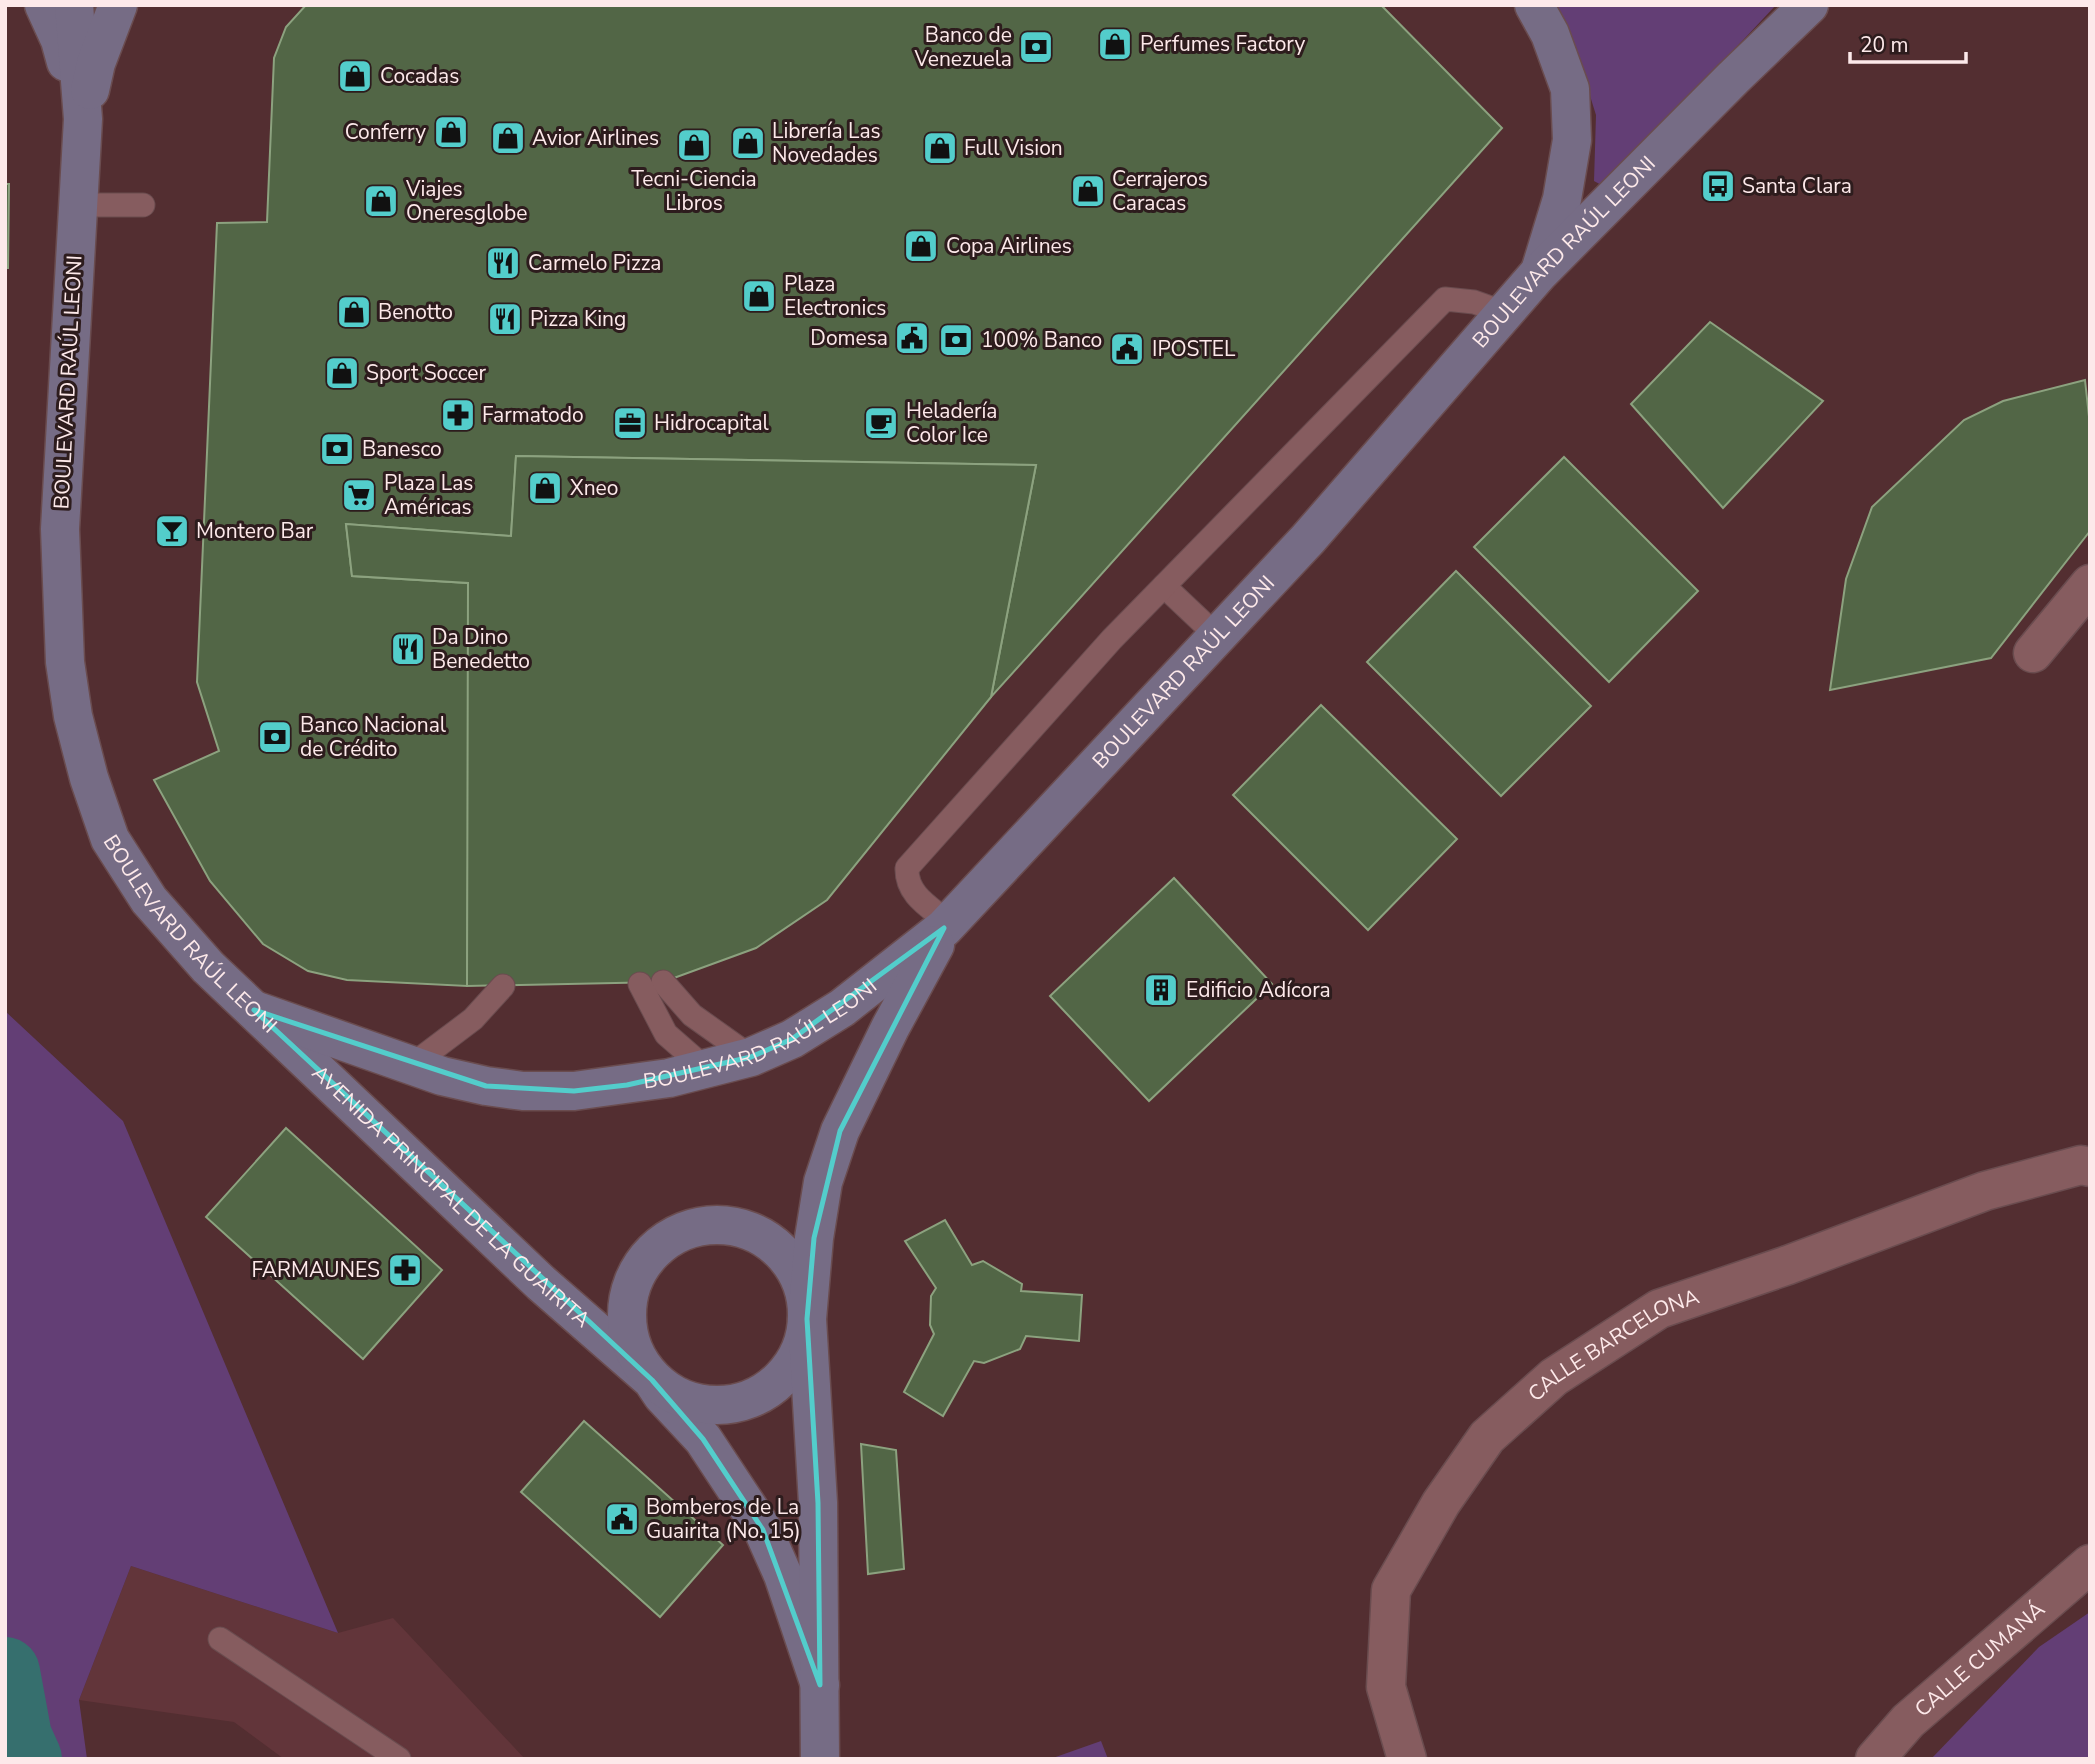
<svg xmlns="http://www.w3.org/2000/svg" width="2095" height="1764" font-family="'Nunito Sans',sans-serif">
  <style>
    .built { fill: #62353a }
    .green { fill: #633e75 }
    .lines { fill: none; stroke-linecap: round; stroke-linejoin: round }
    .river { stroke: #366f6e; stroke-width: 70 }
    .building { fill: #526646; stroke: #8ca27f; stroke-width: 2 }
    .lane-casing { stroke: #6a4c4f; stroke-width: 25 }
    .street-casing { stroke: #6a4c4f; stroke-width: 41 }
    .secondary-casing { stroke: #6a4c4f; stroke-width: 41 }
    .lane { stroke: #865c5f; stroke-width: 23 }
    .street { stroke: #865c5f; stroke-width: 38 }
    .secondary { stroke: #766c85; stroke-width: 38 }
    .marked { fill: none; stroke: #53cdcb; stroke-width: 5; stroke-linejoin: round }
    .labels { text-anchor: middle; stroke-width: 6; stroke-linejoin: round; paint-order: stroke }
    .poi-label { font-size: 21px; fill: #fde9ea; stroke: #2d1c1d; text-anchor: start }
    .street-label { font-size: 21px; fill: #fde9ea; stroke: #2d1c1d }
  </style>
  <rect width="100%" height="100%" fill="#532e31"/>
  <polygon class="built" points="131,1566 338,1633 393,1618 525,1759 284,1759 234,1722 79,1700"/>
  <g class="green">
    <polygon points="1555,5 1776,5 1605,187 1594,181 1596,115 1572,38"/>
    <polygon points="5,1011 123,1121 338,1633 131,1566 79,1700 87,1759 5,1759"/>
    <polygon points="2090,1612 2090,1759 1931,1759 2039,1647"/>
    <polygon points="1101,1741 1108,1759 1050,1759"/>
  </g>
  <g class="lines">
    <polyline class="river" points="5,1672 17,1737 27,1759"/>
  </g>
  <g class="building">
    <polygon points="306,5 1381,5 1502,128 991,697 1036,465 516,456 511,536 346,524 352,576 468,583 469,724 467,986 347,980 308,971 263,944 210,881 154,780 219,751 197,682 217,223 267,222 274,58 286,27"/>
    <polygon points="5,184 9,184 8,268 5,268"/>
    <polygon points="1710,322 1823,401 1723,508 1631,404"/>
    <polygon points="2085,380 2090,426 2090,531 1991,658 1830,690 1846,579 1872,507 1964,420 2003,401"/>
    <polygon points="516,456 1036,465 991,697 827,900 756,948 663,982 467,986 468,583 352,576 346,524 511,536"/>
    <polygon points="1564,457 1698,591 1609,682 1474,547"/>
    <polygon points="1456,571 1591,706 1501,796 1367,662"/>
    <polygon points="1321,705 1457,839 1368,930 1233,795"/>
    <polygon points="1174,878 1272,984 1149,1101 1050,996"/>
    <polygon points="286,1128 442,1270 363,1359 206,1217"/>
    <polygon points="945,1220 972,1265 983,1261 1022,1284 1021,1291 1082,1295 1079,1341 1026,1336 1020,1349 984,1363 974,1361 943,1416 904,1392 934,1334 930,1325 931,1296 936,1288 905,1241"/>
    <polygon points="584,1421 723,1545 660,1617 521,1492"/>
    <polygon points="861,1444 896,1450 904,1569 868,1574"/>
  </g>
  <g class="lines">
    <g class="lane-casing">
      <g id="lane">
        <polyline points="78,205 143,205"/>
        <polyline points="1164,586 1218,637"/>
        <path d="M949,923C930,907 906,895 907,868L1112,639L1445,299L1474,302L1505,313"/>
        <polyline points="663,982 692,1015 751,1057"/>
        <polyline points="640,984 666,1034 706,1069"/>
        <polyline points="412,1065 473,1019 503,986"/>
        <polyline points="220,1639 399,1759"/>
      </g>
    </g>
    <g class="street-casing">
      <g id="street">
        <polyline points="2033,653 2090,584"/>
        <path id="s1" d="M1407,1759L1386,1687L1391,1590L1441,1503L1487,1437L1554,1377L1659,1309L1788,1265L1985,1191L2081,1165L2090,1167"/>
        <path id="s2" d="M1875,1759L1908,1721L2090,1564"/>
      </g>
    </g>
    <g class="secondary-casing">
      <g id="secondary">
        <polyline points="44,5 60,40 66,62"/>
        <path id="s3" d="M74,5L83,119L60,529L65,662L73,716L89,778L110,839L149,900L208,967L541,1283L652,1380L662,1395L703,1439L763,1530L783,1575L820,1685"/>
        <polyline points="1534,5 1550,34 1570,89 1572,140 1562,199 1541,268"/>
        <polyline points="90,90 96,63 118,5"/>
        <path id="s4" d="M254,1010L442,1076L486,1086L523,1091H574L669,1078L751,1057L792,1039L842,1008L944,928L1308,539L1539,273L1733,78L1809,5"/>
        <circle cx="717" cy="1315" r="90"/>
        <polyline points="820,1759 818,1503 807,1319 814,1238 823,1182 840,1131 890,1028 935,945"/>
      </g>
    </g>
    <use href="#lane" class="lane"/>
    <use href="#street" class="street"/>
    <use href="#secondary" class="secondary"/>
  </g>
  <path class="marked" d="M944,928L840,1131L814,1238L807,1319L818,1503L820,1685L763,1530L703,1439L652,1380L254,1010L486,1086L574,1091L627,1085L751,1057L792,1039Z"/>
  <defs>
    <g id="shop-square" transform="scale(1.75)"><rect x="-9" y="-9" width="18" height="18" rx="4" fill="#53cdcb" stroke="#2d1c1d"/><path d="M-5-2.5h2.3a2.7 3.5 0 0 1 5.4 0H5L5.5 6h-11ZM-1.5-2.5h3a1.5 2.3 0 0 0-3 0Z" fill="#111"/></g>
    <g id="bank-square" transform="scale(1.75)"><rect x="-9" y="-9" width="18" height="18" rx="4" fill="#53cdcb" stroke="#2d1c1d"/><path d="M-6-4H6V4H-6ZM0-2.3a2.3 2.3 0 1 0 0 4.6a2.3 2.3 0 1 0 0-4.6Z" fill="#111"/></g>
    <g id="bus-square" transform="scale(1.75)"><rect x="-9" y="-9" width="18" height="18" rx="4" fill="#53cdcb" stroke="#2d1c1d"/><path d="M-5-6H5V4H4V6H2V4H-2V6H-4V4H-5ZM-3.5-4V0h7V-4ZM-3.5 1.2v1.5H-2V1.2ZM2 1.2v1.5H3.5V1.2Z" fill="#111"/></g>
    <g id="restaurant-square" transform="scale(1.75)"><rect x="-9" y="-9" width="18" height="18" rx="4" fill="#53cdcb" stroke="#2d1c1d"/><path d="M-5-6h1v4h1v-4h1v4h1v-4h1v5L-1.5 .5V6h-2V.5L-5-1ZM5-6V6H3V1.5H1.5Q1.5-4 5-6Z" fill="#111"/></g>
    <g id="civic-square" transform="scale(1.75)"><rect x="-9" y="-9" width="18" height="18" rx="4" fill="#53cdcb" stroke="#2d1c1d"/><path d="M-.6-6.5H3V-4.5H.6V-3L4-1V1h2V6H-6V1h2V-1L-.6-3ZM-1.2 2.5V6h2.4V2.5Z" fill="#111"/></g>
    <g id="pharmacy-square" transform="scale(1.75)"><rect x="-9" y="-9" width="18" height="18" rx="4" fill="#53cdcb" stroke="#2d1c1d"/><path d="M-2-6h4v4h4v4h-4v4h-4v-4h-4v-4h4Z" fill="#111"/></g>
    <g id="office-square" transform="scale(1.75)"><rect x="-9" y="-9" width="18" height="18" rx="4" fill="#53cdcb" stroke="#2d1c1d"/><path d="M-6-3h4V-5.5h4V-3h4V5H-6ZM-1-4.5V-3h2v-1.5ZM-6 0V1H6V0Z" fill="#111"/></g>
    <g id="cafe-square" transform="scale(1.75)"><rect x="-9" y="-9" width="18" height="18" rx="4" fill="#53cdcb" stroke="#2d1c1d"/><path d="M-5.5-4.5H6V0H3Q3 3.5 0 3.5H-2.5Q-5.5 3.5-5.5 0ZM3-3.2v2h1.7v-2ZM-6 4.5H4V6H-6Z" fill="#111"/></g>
    <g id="supermarket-square" transform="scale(1.75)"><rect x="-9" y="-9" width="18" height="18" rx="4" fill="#53cdcb" stroke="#2d1c1d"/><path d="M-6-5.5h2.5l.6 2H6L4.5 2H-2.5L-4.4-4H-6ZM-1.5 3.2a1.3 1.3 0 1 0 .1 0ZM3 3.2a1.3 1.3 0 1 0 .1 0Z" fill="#111"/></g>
    <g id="bar-square" transform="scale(1.75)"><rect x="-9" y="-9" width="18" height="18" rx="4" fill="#53cdcb" stroke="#2d1c1d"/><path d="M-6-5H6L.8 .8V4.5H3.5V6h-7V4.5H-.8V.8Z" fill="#111"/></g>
    <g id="building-square" transform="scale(1.75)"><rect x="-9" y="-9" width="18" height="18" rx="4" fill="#53cdcb" stroke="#2d1c1d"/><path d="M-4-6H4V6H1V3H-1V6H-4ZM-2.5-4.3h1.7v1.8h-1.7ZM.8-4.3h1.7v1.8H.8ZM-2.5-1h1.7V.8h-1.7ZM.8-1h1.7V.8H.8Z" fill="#111"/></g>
  </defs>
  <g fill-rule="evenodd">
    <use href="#shop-square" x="1115" y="44"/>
    <use href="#bank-square" x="1036" y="47"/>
    <use href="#shop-square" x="355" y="76"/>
    <use href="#shop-square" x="451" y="132"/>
    <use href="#shop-square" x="508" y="138"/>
    <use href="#shop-square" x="748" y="143"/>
    <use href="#shop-square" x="694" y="145"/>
    <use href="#shop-square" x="940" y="148"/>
    <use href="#bus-square" x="1718" y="186"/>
    <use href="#shop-square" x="1088" y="191"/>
    <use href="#shop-square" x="381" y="201"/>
    <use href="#shop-square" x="921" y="246"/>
    <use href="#restaurant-square" x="503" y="263"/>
    <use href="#shop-square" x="759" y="296"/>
    <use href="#shop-square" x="354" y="312"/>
    <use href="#restaurant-square" x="505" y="319"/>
    <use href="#civic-square" x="912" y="338"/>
    <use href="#bank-square" x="956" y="340"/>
    <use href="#civic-square" x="1127" y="349"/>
    <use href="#shop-square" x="342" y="373"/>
    <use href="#pharmacy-square" x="458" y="415"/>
    <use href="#office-square" x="630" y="423"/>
    <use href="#cafe-square" x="881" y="423"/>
    <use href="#bank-square" x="337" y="449"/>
    <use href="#shop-square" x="545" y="488"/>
    <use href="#supermarket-square" x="359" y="495"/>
    <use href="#bar-square" x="172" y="531"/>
    <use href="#restaurant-square" x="408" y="649"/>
    <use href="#bank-square" x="275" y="737"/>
    <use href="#building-square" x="1161" y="990"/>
    <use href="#pharmacy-square" x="405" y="1270"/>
    <use href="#civic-square" x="622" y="1519"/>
  </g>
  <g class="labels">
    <g class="poi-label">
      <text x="1012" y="42" text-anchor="end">Banco de<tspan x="1012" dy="24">Venezuela</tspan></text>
      <text x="1140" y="51">Perfumes Factory</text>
      <text x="380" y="83">Cocadas</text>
      <text x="772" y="138">Librería Las<tspan x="772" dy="24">Novedades</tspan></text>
      <text x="426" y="139" text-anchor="end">Conferry</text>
      <text x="532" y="145">Avior Airlines</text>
      <text x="964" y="155">Full Vision</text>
      <text x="694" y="186" text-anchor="middle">Tecni-Ciencia<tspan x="694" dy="24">Libros</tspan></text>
      <text x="1112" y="186">Cerrajeros<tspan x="1112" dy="24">Caracas</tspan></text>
      <text x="1742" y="193">Santa Clara</text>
      <text x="406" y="196">Viajes<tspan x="406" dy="24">Oneresglobe</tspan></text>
      <text x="946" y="253">Copa Airlines</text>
      <text x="528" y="270">Carmelo Pizza</text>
      <text x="784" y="291">Plaza<tspan x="784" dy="24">Electronics</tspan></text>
      <text x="378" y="319">Benotto</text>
      <text x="530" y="326">Pizza King</text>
      <text x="888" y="345" text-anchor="end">Domesa</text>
      <text x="981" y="347">100% Banco</text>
      <text x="1152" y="356">IPOSTEL</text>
      <text x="366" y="380">Sport Soccer</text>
      <text x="906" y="418">Heladería<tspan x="906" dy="24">Color Ice</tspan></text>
      <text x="482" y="422">Farmatodo</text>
      <text x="654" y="430">Hidrocapital</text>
      <text x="362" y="456">Banesco</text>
      <text x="384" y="490">Plaza Las<tspan x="384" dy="24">Américas</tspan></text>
      <text x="570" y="495">Xneo</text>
      <text x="196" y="538">Montero Bar</text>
      <text x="432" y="644">Da Dino<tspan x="432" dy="24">Benedetto</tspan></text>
      <text x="300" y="732">Banco Nacional<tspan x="300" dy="24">de Crédito</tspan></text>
      <text x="1186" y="997">Edificio Adícora</text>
      <text x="380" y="1277" text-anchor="end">FARMAUNES</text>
      <text x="646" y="1514">Bomberos de La<tspan x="646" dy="24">Guairita (No. 15)</tspan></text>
    </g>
    <g class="street-label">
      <text dy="7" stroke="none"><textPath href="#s4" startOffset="1664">BOULEVARD RAÚL LEONI</textPath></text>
      <text transform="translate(68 382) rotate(-87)" y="7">BOULEVARD RAÚL LEONI</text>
      <text dy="7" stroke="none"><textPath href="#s4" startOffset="1097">BOULEVARD RAÚL LEONI</textPath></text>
      <text dy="7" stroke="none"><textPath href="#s3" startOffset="966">BOULEVARD RAÚL LEONI</textPath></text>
      <text dy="7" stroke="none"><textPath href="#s4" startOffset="530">BOULEVARD RAÚL LEONI</textPath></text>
      <text dy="7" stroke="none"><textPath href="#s3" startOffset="1337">AVENIDA PRINCIPAL DE LA GUAIRITA</textPath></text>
      <text dy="7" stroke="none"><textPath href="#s1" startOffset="511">CALLE BARCELONA</textPath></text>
      <text dy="7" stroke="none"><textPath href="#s2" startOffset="145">CALLE CUMANÁ</textPath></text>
    </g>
  </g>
  <rect width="2095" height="1764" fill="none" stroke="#fde9ea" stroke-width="14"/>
  <path d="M1850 52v10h116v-10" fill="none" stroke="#fde9ea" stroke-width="3.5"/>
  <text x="1860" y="52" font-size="21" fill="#fde9ea" stroke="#2d1c1d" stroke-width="5" paint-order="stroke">20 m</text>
</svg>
